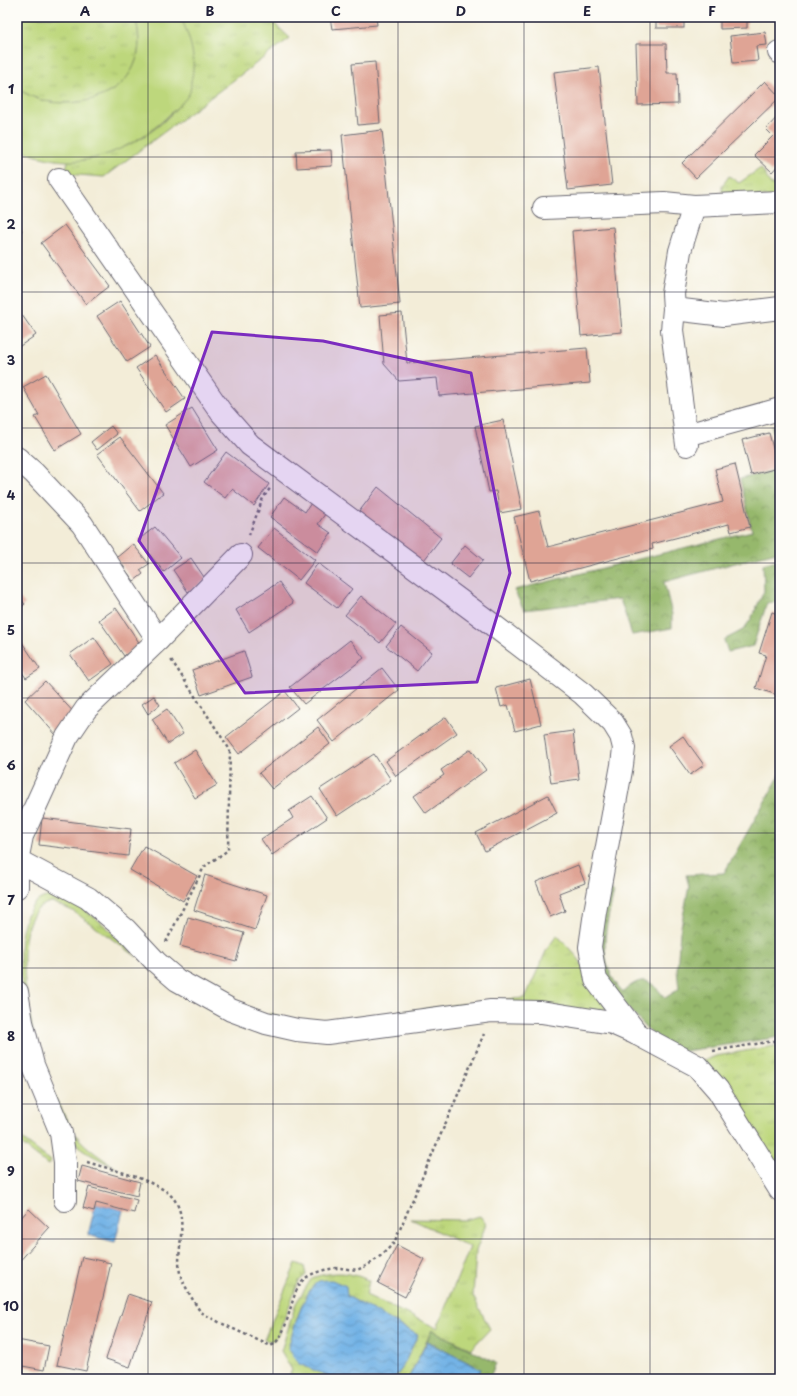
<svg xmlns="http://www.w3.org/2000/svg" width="797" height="1396" font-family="'Playpen Sans',sans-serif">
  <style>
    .grass { fill: url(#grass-tufts); stroke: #707c5c }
    .forest { fill: url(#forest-crowns); stroke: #5c6d54 }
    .garden { fill: #bdd77c; stroke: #707c5c }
    .water { fill: url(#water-waves); stroke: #4a6a90 }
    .building { fill: #dfa495 }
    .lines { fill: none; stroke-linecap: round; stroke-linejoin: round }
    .minor-casing { stroke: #6b6972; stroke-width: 24 }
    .path { stroke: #6b6972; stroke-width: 2.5; stroke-dasharray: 3 3; stroke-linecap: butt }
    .minor { stroke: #fff; stroke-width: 22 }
    .marked { fill: #7b2cbf; fill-opacity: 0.2; stroke: #7b2cbf; stroke-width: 3; stroke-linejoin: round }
    .grid { fill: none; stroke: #22223b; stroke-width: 1; stroke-opacity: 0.55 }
    .neatline { fill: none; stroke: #22223b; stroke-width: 1.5 }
    .grid-label { font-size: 13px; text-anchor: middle; font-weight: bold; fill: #22223b }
  </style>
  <defs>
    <pattern id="grass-tufts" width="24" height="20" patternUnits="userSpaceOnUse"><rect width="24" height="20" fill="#bdd77c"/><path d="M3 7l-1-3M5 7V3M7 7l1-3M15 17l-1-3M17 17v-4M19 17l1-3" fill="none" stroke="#a2b86c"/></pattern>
    <pattern id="forest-crowns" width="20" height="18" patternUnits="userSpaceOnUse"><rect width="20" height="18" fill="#96b86c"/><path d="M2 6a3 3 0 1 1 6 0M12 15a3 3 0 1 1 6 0" fill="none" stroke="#7a955a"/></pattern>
    <pattern id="water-waves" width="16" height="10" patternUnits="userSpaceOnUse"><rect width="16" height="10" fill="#73b3e6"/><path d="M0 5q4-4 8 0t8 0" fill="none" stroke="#5e91bc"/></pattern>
  </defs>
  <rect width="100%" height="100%" fill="#fdfcf7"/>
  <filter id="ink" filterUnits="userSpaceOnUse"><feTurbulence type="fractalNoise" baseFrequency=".025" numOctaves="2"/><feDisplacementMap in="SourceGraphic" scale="8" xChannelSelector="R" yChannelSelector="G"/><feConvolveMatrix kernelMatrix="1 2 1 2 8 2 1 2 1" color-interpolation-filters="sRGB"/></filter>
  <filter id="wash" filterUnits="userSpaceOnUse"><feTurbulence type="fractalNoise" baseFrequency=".012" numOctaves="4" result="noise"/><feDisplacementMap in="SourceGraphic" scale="16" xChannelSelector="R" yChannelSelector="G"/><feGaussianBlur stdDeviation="0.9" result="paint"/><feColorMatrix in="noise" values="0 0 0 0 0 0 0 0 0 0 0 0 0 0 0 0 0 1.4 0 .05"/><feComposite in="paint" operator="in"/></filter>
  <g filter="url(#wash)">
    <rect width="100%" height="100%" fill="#f3edd8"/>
    <g class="grass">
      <path d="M17,17H135C153,76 106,109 51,102C39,101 27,94 17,89Z"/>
      <path d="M181,17H267L290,38L104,177L65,174L68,161C99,159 132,147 157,127C169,118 179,105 189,94L184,26Z"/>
      <polygon points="761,168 771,185 780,184 780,197 722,197 722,186 729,176 739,183"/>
      <path d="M51,896C82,899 116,936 137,957L73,911L52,902C1,911 33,1039 44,1070C51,1090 61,1109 71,1128C82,1146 99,1156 116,1168C99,1159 79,1151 69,1135C57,1115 41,1075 35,1053C25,1021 0,901 51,896Z"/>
      <polygon points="557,935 578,958 591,977 612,1019 553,1008 490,1007 320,1028 282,1024 268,1018 270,1013 288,1020 320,1022 495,1000 525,998 547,949"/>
      <polygon points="780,1045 780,1174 698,1063 716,1056"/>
      <polygon points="17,1135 51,1161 48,1165 17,1141"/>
      <path d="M480,1216L486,1224L476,1251L473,1296L490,1329L471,1349L432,1330L408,1379H393L401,1370L418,1335L320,1281C301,1295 295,1326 288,1348L299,1364L336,1379H303L290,1374L292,1370L281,1351L296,1303L312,1278C330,1271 352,1271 369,1281L366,1295L437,1328L470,1247L411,1219L465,1220Z"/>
      <polygon points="296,1263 304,1266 306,1275 299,1281 278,1335 275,1339 271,1341 264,1340"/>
    </g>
    <g class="forest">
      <polygon points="772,426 780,426 780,469"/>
      <polygon points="780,469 780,551 664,582 672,614 672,628 632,635 620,599 524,610 514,590 752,531 740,479"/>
      <polygon points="780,559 777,602 767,603 753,646 728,652 724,640 743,630 751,619 764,591 763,564"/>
      <path d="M780,775V1037L678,1052L654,1036L607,986L594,945L605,888L614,892C606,926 595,963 623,992C643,974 650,979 665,998L679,989L677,970L680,932L689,886L686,875L724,873Z"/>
      <polygon points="432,1330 496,1363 489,1379 476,1379 481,1369 427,1342"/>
    </g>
    <path class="garden" d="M135,17H181C190,40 197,56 191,82C191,85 191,91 189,94C185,101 176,108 170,114C147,138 103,163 67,161C50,160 33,156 17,149V89C27,94 39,101 51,102C106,109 153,76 135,17Z"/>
    <g class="water">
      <polygon points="96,1203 123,1210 115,1242 88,1235"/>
      <path d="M332,1280L346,1286L347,1296L418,1335L401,1370L393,1379H336L299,1364L288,1348C293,1332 304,1289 319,1281C323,1280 328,1280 332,1280Z"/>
      <polygon points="427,1342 481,1369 476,1379 408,1379"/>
    </g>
    <g id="blocks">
      <g class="building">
        <polygon points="330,17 376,17 377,25 332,29"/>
        <rect x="656" y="17" width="28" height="11"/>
        <polygon points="720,17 747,17 747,28 720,29"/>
        <polygon points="765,32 767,45 756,46 758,61 733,63 730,36"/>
        <polygon points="636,44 666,44 667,73 677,73 678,104 638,105"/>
        <polygon points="375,62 380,123 358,125 352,64"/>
        <polygon points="599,67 612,185 568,190 554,72"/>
        <polygon points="765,81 780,97 696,178 682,163"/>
        <polygon points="780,114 780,163 772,172 754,155 773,136 766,129"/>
        <polygon points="382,130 400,304 360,308 342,135"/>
        <polygon points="331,150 332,166 297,168 296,151"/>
        <polygon points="17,222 22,231 17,234"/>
        <polygon points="65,225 110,286 86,304 41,243"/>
        <polygon points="613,227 622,332 581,336 572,231"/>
        <polygon points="120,301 150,347 127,362 97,316"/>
        <polygon points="17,308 36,335 17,348"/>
        <polygon points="402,313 407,363 587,348 590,383 439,396 437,378 399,381 384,364 380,315"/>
        <polygon points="155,355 185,399 166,412 136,368"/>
        <polygon points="46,374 81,434 55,450 35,417 39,415 23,387"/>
        <polygon points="192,408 218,450 191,467 165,425"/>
        <polygon points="503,420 522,509 500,513 496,491 489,492 475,426"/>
        <polygon points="111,426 117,434 97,450 91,442"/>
        <polygon points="769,433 778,468 751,475 742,440"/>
        <polygon points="120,437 163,493 140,511 97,454"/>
        <polygon points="226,452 269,484 254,506 232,489 225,498 204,482"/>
        <polygon points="735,464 750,527 731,532 729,524 652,544 653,549 530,581 514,517 539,511 548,547 723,502 715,469"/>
        <polygon points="378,487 441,538 421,564 358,513"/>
        <polygon points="284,497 305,512 313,500 328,510 318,524 331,533 318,552 270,517"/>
        <polygon points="155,527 181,558 164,572 138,540"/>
        <polygon points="274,528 315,560 299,580 258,548"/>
        <polygon points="133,544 149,564 140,570 143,574 134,581 116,558"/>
        <polygon points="465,545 483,560 468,578 450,564"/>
        <polygon points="191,558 206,580 188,592 173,570"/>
        <polygon points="318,563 352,589 337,608 304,583"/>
        <polygon points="279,582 293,603 249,632 236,610"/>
        <polygon points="17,595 25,604 17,611"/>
        <polygon points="361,596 396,624 380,643 345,615"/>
        <polygon points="116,608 140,644 124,656 99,620"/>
        <polygon points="772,612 780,615 780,696 756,688 766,655 759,653"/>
        <polygon points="401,627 432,652 417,671 386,646"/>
        <polygon points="17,635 40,669 26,678 17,665"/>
        <polygon points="94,637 113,664 89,681 70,654"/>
        <polygon points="350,640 364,658 304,704 290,687"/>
        <polygon points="244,651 252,677 201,695 192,670"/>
        <polygon points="382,668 399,690 334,742 317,720"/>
        <polygon points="530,679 541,724 515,731 508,705 501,707 496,688"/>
        <polygon points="45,681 77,716 56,735 25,700"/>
        <polygon points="285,691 298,708 239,754 226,737"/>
        <polygon points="154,696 160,705 148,714 142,704"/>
        <polygon points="167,709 183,734 168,744 152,719"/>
        <polygon points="446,717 457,733 396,776 386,761"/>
        <polygon points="318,727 330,744 272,789 259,773"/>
        <polygon points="573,731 579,779 551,783 544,735"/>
        <polygon points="683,736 704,765 690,775 669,746"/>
        <polygon points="471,749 486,770 426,813 414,796 444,775 441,770"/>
        <polygon points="195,750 217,785 195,798 174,763"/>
        <polygon points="374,754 391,780 337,816 320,789"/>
        <polygon points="548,795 557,813 485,851 476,833"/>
        <polygon points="312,796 327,818 272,855 261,839 293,818 289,811"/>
        <polygon points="42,818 131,829 128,856 39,845"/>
        <polygon points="144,846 197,876 183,901 130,870"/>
        <polygon points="578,865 585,883 559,893 565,911 550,917 536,882"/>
        <polygon points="205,875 267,895 255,930 194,910"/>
        <polygon points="188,917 244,933 236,961 180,946"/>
        <polygon points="82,1166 140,1182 137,1196 78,1181"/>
        <polygon points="89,1187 137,1200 134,1213 96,1203 94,1211 83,1208"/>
        <polygon points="29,1209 49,1228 17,1264 17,1222"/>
        <polygon points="397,1245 424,1259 405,1297 378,1283"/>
        <polygon points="82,1257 111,1263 86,1371 57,1365"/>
        <polygon points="128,1294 152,1302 130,1367 106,1359"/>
        <polygon points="17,1340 49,1346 44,1370 17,1365"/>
      </g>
    </g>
  </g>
  <g filter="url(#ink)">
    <use href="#blocks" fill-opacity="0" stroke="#6b6972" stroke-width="1"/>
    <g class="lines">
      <g class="minor-casing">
        <g id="minor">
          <polyline points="779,52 780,52"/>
          <polyline points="59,179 221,412 250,445 489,622 583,694 613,723 621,736 624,748 622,765 595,912 590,947 596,980 637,1034"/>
          <polyline points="544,208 664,203 694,206 780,202"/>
          <polyline points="674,309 724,315 780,308"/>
          <polyline points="686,435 780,409"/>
          <polyline points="687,445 672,330 674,309 673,294 680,251 694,206"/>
          <polyline points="17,458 34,473 82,524 158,640"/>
          <polyline points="17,860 88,898 126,930 156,962 177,980 231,1010 266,1023 297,1030 327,1033 491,1011 541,1012 612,1023 637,1034 697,1066 718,1090 780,1190"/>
          <polyline points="17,887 17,861 22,836 67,737 86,709 158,640 241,555"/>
          <polyline points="17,992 22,1022 33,1065 61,1133 65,1162 65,1200"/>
        </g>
      </g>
      <g class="path">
        <polyline points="249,535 263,498 271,487"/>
        <polyline points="166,942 204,867 228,850 230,750 170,658"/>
        <polyline points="713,1051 780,1040"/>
        <path d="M87,1162C113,1170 141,1176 164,1190C194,1209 175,1246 180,1273C182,1282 195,1304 200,1311C205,1317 260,1341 271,1346C290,1335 288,1297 303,1280C312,1272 329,1268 341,1268C346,1269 354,1270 359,1269C373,1264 384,1253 394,1243L484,1034"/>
      </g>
      <use href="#minor" class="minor"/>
    </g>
  </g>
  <path class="marked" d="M212,332L323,341L471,373L510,573L477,682L245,693L139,541Z"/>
  <path class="grid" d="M148,17V1379M273,17V1379M398,17V1379M524,17V1379M650,17V1379M17,157H780M17,292H780M17,428H780M17,563H780M17,698H780M17,833H780M17,968H780M17,1104H780M17,1239H780"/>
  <rect width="797" height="1396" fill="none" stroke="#fdfcf7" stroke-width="44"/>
  <rect x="22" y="22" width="753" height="1352" class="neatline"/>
  <g class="grid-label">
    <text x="85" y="16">A</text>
    <text x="210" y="16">B</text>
    <text x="336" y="16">C</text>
    <text x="461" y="16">D</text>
    <text x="587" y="16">E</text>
    <text x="712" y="16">F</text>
    <text x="11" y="94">1</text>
    <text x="11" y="229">2</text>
    <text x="11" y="365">3</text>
    <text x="11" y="500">4</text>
    <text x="11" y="635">5</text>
    <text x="11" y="770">6</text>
    <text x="11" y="905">7</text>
    <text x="11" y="1041">8</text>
    <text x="11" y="1176">9</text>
    <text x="11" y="1311">10</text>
  </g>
</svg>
